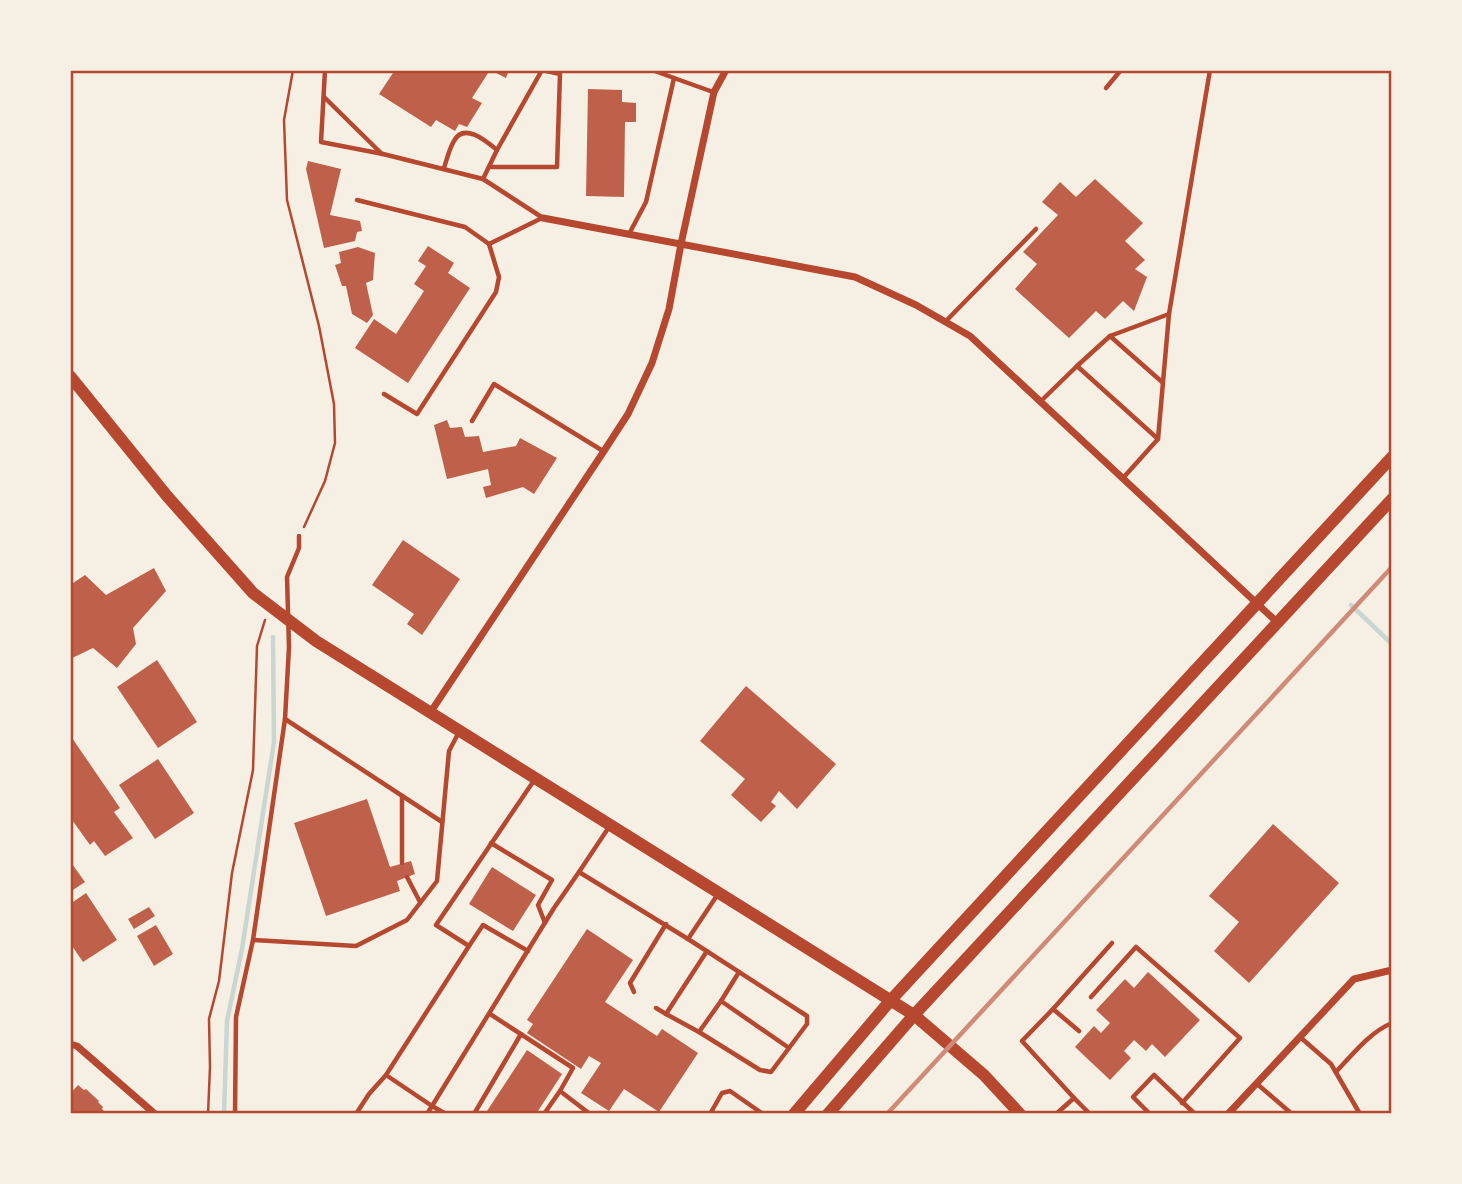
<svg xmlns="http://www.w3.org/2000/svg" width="1462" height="1184" font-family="'Nunito Sans',sans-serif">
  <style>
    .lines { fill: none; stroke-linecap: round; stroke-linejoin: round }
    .stream { stroke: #c9d6d2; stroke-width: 4.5 }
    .building { fill: #bf614a }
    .path { stroke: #b5482f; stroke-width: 2.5 }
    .service { stroke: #b5482f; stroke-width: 4.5 }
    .minor { stroke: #b5482f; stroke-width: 7 }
    .secondary { stroke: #b5482f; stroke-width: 12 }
    .rail { stroke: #cf8b77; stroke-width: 4.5 }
    .neatline { fill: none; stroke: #b5482f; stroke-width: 2.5 }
  </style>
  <rect width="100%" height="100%" fill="#f6efe4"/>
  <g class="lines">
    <g class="stream">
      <polyline points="1351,605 1392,644"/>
      <polyline points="224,1114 227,1021 242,949 274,742 273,637"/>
    </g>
  </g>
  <g class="building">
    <polygon points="395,70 509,70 506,78 490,70 472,98 482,103 467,127 459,124 455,131 436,120 431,127 379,94"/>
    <polygon points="588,89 622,90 622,102 636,103 636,122 625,122 624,197 586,196"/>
    <polygon points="308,161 341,169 330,215 360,221 362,231 357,232 355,241 324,248 306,169"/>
    <polygon points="1095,179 1143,223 1125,241 1145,260 1135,269 1147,277 1134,311 1123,301 1105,319 1096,311 1069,338 1015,289 1037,264 1023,252 1058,215 1042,202 1060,182 1076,197"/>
    <polygon points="428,246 454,263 448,273 470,288 408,383 355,348 374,319 396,334 424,291 414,284 426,266 418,261"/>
    <polygon points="358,247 375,253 373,280 366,283 373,315 367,323 352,314 346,286 342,286 335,265 341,263 339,252"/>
    <polygon points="447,420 450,428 462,427 465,437 479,436 483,452 516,446 520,438 557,458 534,494 523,487 486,498 483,487 491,485 488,469 447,479 434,425"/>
    <polygon points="403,540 460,579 422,635 407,624 414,614 372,585"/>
    <polygon points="154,568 166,591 133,628 136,644 117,668 93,648 70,659 70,585 85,575 106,595"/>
    <polygon points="157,660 197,722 158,748 117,687"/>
    <polygon points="746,686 836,764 797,809 779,791 771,802 776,806 761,822 731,795 745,779 700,741"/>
    <polygon points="70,735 120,808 114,812 133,838 105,856 94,841 90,845 70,817"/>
    <polygon points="158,759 194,813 155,839 119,785"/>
    <polygon points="367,799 390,867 411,861 415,874 397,881 400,891 326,916 294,823"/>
    <polygon points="1273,824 1339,883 1249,983 1214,951 1239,922 1209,896"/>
    <polygon points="70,861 85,882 70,892"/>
    <polygon points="492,867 536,895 513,931 469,904"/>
    <polygon points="86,893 117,940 83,962 70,943 70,904"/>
    <polygon points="149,907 155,916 134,929 128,919"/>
    <polygon points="156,925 173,954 154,966 137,936"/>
    <polygon points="587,929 633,960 605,1002 657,1036 662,1029 698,1053 659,1112 624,1089 609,1111 581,1093 601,1063 589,1056 581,1069 527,1033 533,1024 527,1020"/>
    <polygon points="1148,972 1200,1020 1165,1057 1152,1044 1146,1051 1134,1040 1124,1051 1131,1058 1110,1080 1075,1047 1094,1026 1101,1033 1110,1023 1096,1010 1125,979 1134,988"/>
    <polygon points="527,1050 562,1074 536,1114 485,1114"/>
    <polygon points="78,1085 84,1090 86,1089 99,1101 98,1102 103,1107 102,1109 107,1114 70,1114 70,1094"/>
  </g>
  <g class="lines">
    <g class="path">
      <polyline points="293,70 284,120 287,200 319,326 334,404 335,443 325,481 304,527"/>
      <polyline points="208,1114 210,1067 209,1019 219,981 232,873 253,770 257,646 265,620"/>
    </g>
    <g class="service">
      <polyline points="325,70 321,142 383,154 483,179 543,218"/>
      <polyline points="652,70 674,78"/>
      <polyline points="1106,88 1121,70"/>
      <polyline points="324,97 382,154"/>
      <polyline points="489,167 557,167 560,74 542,70"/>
      <path d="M444,168C447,159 449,149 454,141C464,122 486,141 497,150"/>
      <polyline points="483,179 497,150 542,70"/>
      <polyline points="357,200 465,227 489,244 542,218"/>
      <polyline points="629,234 646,202 674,78 713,92"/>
      <polyline points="946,321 1036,229"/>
      <polyline points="1110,336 1162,382"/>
      <polyline points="1077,366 1110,336 1169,314 1210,70"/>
      <polyline points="384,394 417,414 496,292 499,277 489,244"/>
      <polyline points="1041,401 1077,366 1158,439 1123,478"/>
      <polyline points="472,421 494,384 603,451"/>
      <polyline points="1158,439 1169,314"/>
      <polyline points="285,719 442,822"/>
      <polyline points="402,796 402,863"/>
      <polyline points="609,827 579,872 688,939"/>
      <polyline points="491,843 552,880 538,905 545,923"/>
      <polyline points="407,877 420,902"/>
      <polyline points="253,940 356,946 407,920 437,881 449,751 459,732"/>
      <polyline points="469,946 483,925 528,951"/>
      <polyline points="707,951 666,1014 699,1032 760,1070 771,1072 807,1024 807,1016 688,939 718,894"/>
      <polyline points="739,972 721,1001 789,1048"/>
      <polyline points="634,992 630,983 666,924"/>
      <polyline points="1091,997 1136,947 1240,1038 1182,1103"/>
      <polyline points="656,1008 666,1014"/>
      <polyline points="1053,1009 1112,943"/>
      <polyline points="490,1014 573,1068 560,1091"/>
      <polyline points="699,1032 721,1001"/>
      <polyline points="1300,1037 1331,1064 1360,1114"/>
      <path d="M1336,1072C1352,1055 1370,1032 1392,1023"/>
      <polyline points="386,1075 432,1106 427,1114"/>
      <polyline points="1256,1083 1292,1114"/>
      <polyline points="1074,1098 1022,1041 1053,1009 1079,1031"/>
      <polyline points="235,1114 236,1017 253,940 285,719 289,647 287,577 299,548 299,536"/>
      <polyline points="356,1114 369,1094 386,1075 469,946 436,925 535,779"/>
      <polyline points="446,1114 432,1106 554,908 579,872"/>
      <polyline points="474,1114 521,1034"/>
      <polyline points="544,1114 560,1091 590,1114"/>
      <polyline points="634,1114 635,1114"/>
      <polyline points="710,1114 722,1093 730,1091 763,1114"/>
      <polyline points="1056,1114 1074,1098 1090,1114"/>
      <polyline points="1150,1114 1133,1097 1154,1075 1195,1114"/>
    </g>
    <g class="minor">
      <polyline points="543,218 855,277 916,305 970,336 1278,623"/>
      <polyline points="430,713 604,451 628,414 652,363 669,309 681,244 714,92 726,70"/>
      <polyline points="70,1044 77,1046 155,1114"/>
      <polyline points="1228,1114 1354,979 1392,970"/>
    </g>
    <g class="secondary">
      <polyline points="70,376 167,496 253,593 316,641 914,1015 984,1075 1020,1114"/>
      <polyline points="794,1114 890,1001 1392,457"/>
      <polyline points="828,1114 914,1015 1392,499"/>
    </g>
    <polyline class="rail" points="887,1114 1392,567"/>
  </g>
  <rect width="1462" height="1184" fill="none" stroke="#f6efe4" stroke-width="144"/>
  <rect x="72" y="72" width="1318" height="1040" class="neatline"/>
</svg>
